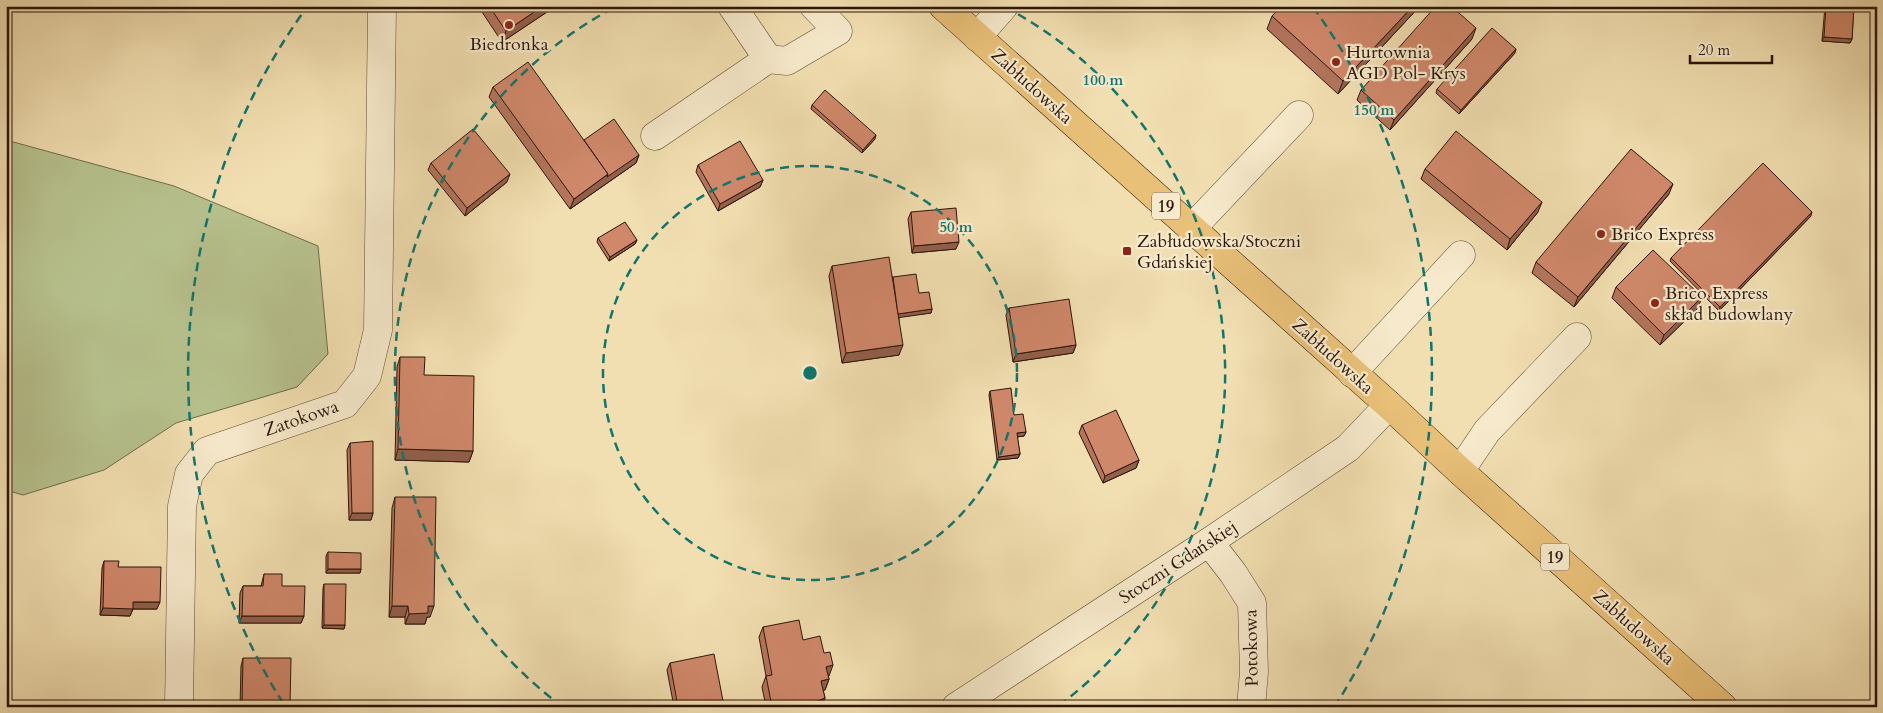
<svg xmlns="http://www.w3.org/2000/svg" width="1883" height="713" font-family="Cardo,serif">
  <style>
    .green { fill: #b7c28e; stroke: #706c4b }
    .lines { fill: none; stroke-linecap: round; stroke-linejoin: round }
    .minor-casing { stroke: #5c4832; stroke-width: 29 }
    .highway-casing { stroke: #2a1508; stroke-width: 29 }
    .minor { stroke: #f7eacc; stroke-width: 28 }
    .highway { stroke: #e9c078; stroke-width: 28 }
    .wall { fill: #b3755c; stroke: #2a1508 }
    .shaded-wall { fill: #925f4b; stroke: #2a1508 }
    .building { fill: #d0886b; stroke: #2a1508 }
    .ring { fill: none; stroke: #0f766e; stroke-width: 2.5; stroke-dasharray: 9 6 }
    .poi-dot { fill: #8f2418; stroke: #f7eacc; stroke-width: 2 }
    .labels { text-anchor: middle; stroke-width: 4.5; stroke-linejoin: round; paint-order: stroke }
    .shield { fill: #f7eacc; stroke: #685543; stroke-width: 1 }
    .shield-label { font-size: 16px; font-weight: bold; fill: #2a1508 }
    .poi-label { font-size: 18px; fill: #2a1508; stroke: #f7eacc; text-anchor: start }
    .street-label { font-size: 18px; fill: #2a1508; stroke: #f7eacc }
    .centre { fill: #0f766e; stroke: #f7eacc; stroke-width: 2.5 }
    .ring-label { font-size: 15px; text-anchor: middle; font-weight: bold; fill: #0f766e; stroke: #f7eacc; stroke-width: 4.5; stroke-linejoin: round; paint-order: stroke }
  </style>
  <rect width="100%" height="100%" fill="#f2dfb1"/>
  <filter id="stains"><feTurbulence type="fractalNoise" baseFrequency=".004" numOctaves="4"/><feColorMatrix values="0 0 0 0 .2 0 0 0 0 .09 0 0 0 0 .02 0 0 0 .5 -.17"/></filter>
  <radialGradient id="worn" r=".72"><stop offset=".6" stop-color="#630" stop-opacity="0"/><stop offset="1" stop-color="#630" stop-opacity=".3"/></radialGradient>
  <polygon class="green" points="6,140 174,186 318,246 328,354 297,387 176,423 104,470 23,495 6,490"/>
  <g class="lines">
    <g class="minor-casing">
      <g id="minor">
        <polyline points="977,37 1004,6"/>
        <polyline points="768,59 787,61 838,31 814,6"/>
        <polyline points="655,136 768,59 732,6"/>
        <polyline points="1191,229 1299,115"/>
        <polyline points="1352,373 1461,255"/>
        <polyline points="1460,471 1487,431 1577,337"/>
        <polyline points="1209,542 1233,573 1252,603 1254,672 1251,707"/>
        <polyline points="179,707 182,506 189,474 207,451 345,404 367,376 378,330 382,6"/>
        <polyline points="956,707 1209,542 1348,448 1389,405"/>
      </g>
    </g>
    <g class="highway-casing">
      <polyline id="highway" points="943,6 1389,405 1460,471 1723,707"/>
    </g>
    <use href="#minor" class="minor"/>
    <use href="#highway" class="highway"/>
  </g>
  <g class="wall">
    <polygon points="478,6 553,6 553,8 502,42"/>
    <polygon points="1420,6 1338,94 1267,29 1272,16"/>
    <polygon points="1825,6 1854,6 1852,39 1850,43 1822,41"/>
    <polygon points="1472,39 1390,130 1357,100 1361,90"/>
    <polygon points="1515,53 1459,114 1436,93 1437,89"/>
    <polygon points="493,87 584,140 639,155 636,163 570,209 489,97"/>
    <polygon points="812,105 875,139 862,153 811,109"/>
    <polygon points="431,163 507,182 465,216 428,170"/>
    <polygon points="698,165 763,180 760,187 718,211 696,172"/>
    <polygon points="1425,169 1538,212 1507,250 1421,179"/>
    <polygon points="1669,194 1574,307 1532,273 1536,262"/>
    <polygon points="911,212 956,249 912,253 908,219"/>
    <polygon points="1811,216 1719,311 1670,261 1671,258"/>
    <polygon points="598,238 637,240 635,244 609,261 597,242"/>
    <polygon points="832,266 893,277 919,293 932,309 931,313 899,317 899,355 842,363 829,276"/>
    <polygon points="1616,287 1698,308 1660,345 1612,298"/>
    <polygon points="1009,308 1076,345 1073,353 1013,362 1006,315"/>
    <polygon points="400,357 424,375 473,451 469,462 395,460 397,367"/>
    <polygon points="990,391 1014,415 1026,432 1024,436 1017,437 1020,454 1018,458 997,460 989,395"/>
    <polygon points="1082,425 1139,460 1136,468 1103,483 1079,433"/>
    <polygon points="350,443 373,513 371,520 349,520 347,450"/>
    <polygon points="395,497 430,617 427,617 425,624 405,624 405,617 389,617 392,508"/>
    <polygon points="328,552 361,569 360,573 326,573 326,556"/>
    <polygon points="104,561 118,567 157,609 133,609 130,616 100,615 102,568"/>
    <polygon points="264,574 282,586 304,616 301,623 239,623 240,593 243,586 261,586"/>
    <polygon points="324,584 345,625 344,629 322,628 323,588"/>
    <polygon points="763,627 803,640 829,676 828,676 829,679 825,690 823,690 825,698 821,707 766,707 762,687 766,676 759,637"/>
    <polygon points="243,658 290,706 290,707 240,707 241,666"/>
    <polygon points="670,663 721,707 674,707 667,670"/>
  </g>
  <g class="shaded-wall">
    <polygon points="543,6 553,6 553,8 502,42 506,31"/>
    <polygon points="1413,6 1420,6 1338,94 1343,81"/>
    <polygon points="1476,28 1472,39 1390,130 1394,120"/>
    <polygon points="1824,37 1852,39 1850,43 1822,41"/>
    <polygon points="1516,49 1515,53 1459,114 1461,110"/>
    <polygon points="876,135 875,139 862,153 863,150"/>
    <polygon points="639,155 636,163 570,209 574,199 608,174"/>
    <polygon points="510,174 507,182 465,216 467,208"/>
    <polygon points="763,180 760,187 718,211 720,204"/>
    <polygon points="1673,184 1669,194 1574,307 1578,297"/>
    <polygon points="1542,202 1538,212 1507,250 1510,239"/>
    <polygon points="1812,212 1811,216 1719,311 1720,307"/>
    <polygon points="637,240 635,244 609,261 610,257"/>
    <polygon points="959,242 956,249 912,253 914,246"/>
    <polygon points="1702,297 1698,308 1660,345 1664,335"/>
    <polygon points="932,309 931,313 896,318 898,314"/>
    <polygon points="903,345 899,355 842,363 846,353"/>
    <polygon points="1076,345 1073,353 1013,362 1016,354"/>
    <polygon points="1026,432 1024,436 1015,437 1017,433"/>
    <polygon points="398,449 473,451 469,462 395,460"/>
    <polygon points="1020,454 1018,458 997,460 999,457"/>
    <polygon points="1139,460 1136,468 1103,483 1105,476"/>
    <polygon points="352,513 373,513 371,520 349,520"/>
    <polygon points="328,569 361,569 360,573 326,573"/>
    <polygon points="133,602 160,602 157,609 133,609 130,616 100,615 103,608"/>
    <polygon points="392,606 408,606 405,617 389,617"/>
    <polygon points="428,606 434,606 430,617 427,617 425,624 405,624 409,614"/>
    <polygon points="242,616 304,616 301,623 239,623"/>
    <polygon points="324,625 345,625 344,629 322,628"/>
    <polygon points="833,665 829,676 822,677 826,667"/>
    <polygon points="829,679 825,690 817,692 821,681"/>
    <polygon points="825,698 821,707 803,707"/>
    <polygon points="723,701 721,707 706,707 707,705"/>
    <polygon points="707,702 705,707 694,707 695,705"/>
    <polygon points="242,705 290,706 290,707 242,707"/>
  </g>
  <g class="building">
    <polygon points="489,6 543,6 506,31"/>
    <polygon points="1281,6 1413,6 1343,81 1272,16"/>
    <polygon points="1436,6 1451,6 1476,28 1394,120 1361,90"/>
    <polygon points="1826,6 1854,6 1852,39 1824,37"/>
    <polygon points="1492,28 1516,49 1461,110 1437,89"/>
    <polygon points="528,62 608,174 574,199 493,87"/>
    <polygon points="825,90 876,135 863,150 812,105"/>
    <polygon points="614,119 639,155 607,177 608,174 584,140"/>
    <polygon points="473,129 510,174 467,208 431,163"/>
    <polygon points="1456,131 1542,202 1510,239 1425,169"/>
    <polygon points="740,141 763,180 720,204 698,165"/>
    <polygon points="1631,149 1673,184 1578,297 1536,262"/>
    <polygon points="1763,163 1812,212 1720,307 1671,258"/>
    <polygon points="956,208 959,242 914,246 911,212"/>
    <polygon points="625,222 637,240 610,257 598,238"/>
    <polygon points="1653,250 1702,297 1664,335 1616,287"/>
    <polygon points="889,257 903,345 846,353 832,266"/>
    <polygon points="916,274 919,293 929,292 932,309 898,314 893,277"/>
    <polygon points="1069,299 1076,345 1016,354 1009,308"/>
    <polygon points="400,357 425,357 424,375 474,376 473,451 398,449"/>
    <polygon points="1011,388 1014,415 1023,414 1026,432 1017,433 1020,454 999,457 990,391"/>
    <polygon points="1116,410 1139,460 1105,476 1082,425"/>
    <polygon points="373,441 373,513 352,513 350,443"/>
    <polygon points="395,497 436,497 434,606 428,606 428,613 409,614 408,606 392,606"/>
    <polygon points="328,552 361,553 361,569 328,569"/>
    <polygon points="104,561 119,561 118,567 161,567 160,602 133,602 133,609 103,608"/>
    <polygon points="264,574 282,574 282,586 305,586 304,616 242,616 243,586 263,586"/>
    <polygon points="324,584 346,584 345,625 324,625"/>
    <polygon points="799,620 803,640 820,636 824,653 830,652 833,665 826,667 829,679 821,681 825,698 803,707 793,707 792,706 786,707 772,707 766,676 772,675 763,627"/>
    <polygon points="714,654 723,701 707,705 707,702 695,705 694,707 678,707 670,663"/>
    <polygon points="243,658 291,658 290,706 242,705"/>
    <polygon points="1093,703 1115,707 1093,707"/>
    <rect x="418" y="705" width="37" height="2"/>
  </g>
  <g class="ring">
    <circle cx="810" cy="373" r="207"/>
    <path d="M563 707A415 415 0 0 1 615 7M1005 7A415 415 0 0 1 1057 707"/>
    <path d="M283 703A622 622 0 0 1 307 7M1313 7A622 622 0 0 1 1337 703"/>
  </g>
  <g class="poi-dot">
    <circle cx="509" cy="25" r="5"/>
    <circle cx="1336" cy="62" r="5"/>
    <circle cx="1601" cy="234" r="5"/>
    <rect x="1122" y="246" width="10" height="10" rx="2.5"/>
    <circle cx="1655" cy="303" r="5"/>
  </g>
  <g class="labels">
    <g class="shield">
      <rect x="1152" y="192.5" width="28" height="27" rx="4"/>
      <rect x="1541" y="543.5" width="28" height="27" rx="4"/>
    </g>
    <g class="shield-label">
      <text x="1166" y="212">19</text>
      <text x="1555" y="563">19</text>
    </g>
    <g class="poi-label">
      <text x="509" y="50" text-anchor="middle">Biedronka</text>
      <text x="1346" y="58">Hurtownia<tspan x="1346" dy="21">AGD Pol- Krys</tspan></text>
      <text x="1611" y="240">Brico Express</text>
      <text x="1137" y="247">Zabłudowska/Stoczni<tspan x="1137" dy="21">Gdańskiej</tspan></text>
      <text x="1665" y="299">Brico Express<tspan x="1665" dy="21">skład budowlany</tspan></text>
    </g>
    <g class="street-label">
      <text transform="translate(1032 86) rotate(42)" y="6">Zabłudowska</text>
      <text transform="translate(1333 356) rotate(42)" y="6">Zabłudowska</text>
      <text transform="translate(301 418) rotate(-19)" y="6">Zatokowa</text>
      <text transform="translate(1178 562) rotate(-33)" y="6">Stoczni Gdańskiej</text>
      <text transform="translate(1634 627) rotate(42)" y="6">Zabłudowska</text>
      <text transform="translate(1251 648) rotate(-91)" y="6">Potokowa</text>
    </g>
  </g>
  <circle cx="810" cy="373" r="8" class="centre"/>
  <g class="ring-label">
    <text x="1103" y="85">100 m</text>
    <text x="1374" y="115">150 m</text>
    <text x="956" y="232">50 m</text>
  </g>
  <rect width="1883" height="713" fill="none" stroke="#f2dfb1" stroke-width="25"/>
  <rect x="8" y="8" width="1868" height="698" fill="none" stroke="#2a1508" stroke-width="2.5"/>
  <rect x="12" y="12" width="1858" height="688" fill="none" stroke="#2a1508"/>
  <path d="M1690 55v8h82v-8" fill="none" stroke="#2a1508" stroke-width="2.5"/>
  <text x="1698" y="55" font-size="15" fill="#2a1508" stroke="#f7eacc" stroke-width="4" paint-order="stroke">20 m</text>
  <rect width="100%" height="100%" filter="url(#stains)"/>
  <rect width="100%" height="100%" fill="url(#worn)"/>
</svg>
